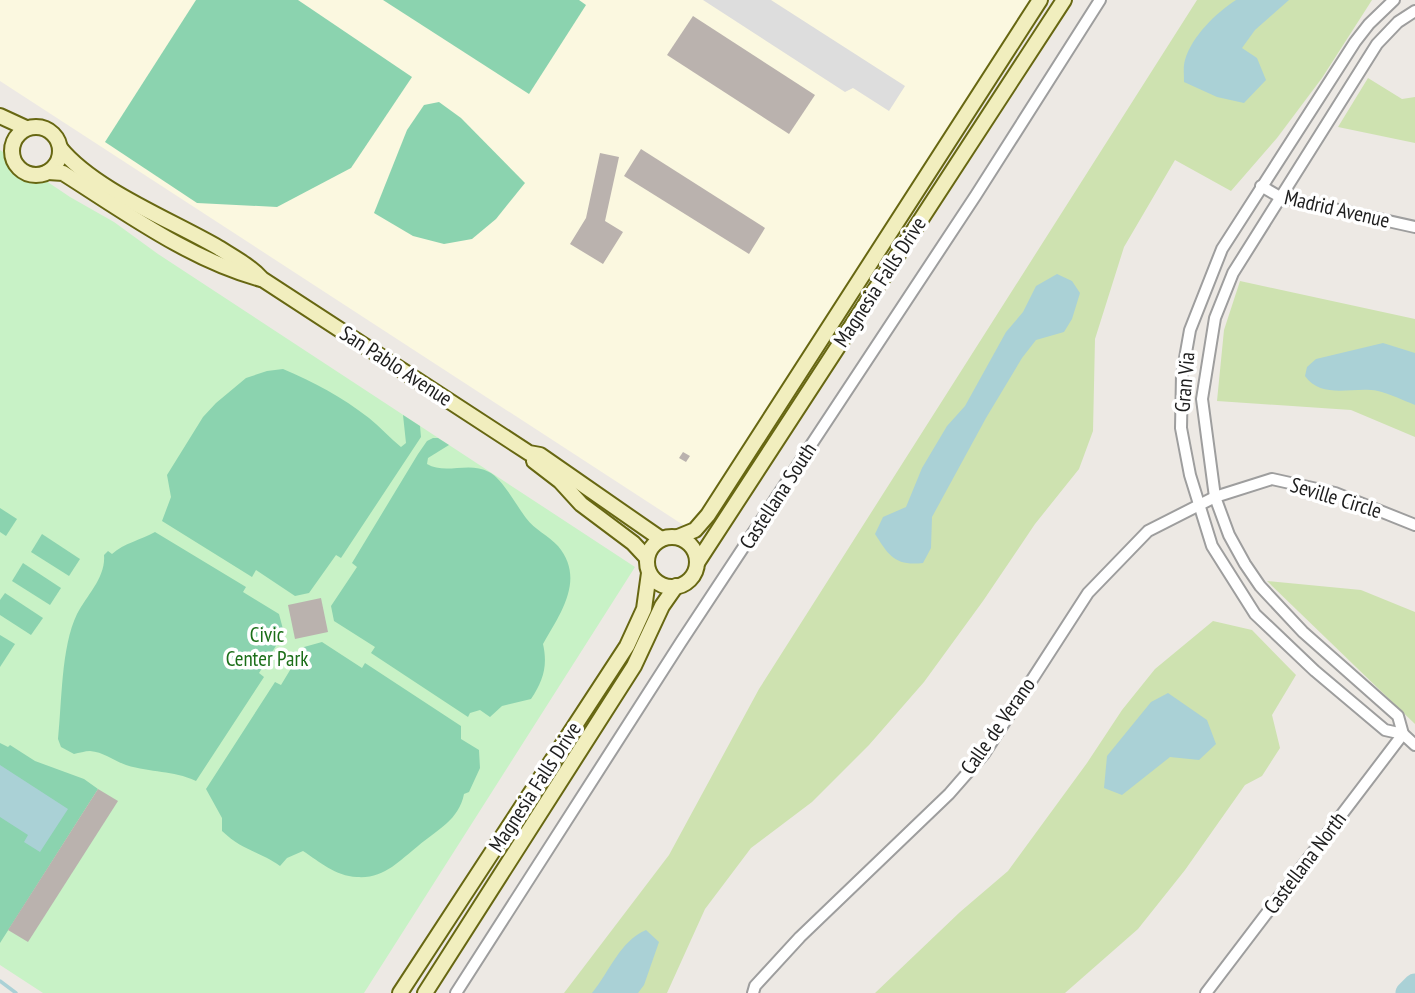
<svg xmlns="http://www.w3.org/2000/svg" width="1415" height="993" font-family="'PT Sans Narrow',sans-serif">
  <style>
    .education { fill: #fbf8e0 }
    .grass { fill: #cee2b0 }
    .park { fill: #c8f2c6 }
    .pitch { fill: #8bd3af }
    .parking { fill: #ddd }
    .water { fill: #aad1d6 }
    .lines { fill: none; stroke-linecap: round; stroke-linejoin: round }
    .stream { stroke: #aad1d6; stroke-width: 3.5 }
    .river { stroke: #aad1d6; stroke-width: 23 }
    .building { fill: #bab2ae }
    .street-casing { stroke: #9e9e9e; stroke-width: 14 }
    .secondary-casing { stroke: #676712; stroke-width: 18 }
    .street { stroke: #fff; stroke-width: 10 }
    .secondary { stroke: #f1eebe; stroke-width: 14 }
    .labels { text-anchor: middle; stroke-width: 7; stroke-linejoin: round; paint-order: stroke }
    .street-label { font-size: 21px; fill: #1d1d1d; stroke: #fff }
    .park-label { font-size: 21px; fill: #1b6e18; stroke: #fff }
  </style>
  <rect width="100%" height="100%" fill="#ede9e4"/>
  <polygon class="education" points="0,0 1032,0 691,530 0,81"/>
  <g class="grass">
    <polygon points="1197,0 1372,0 1322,78 1277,138 1231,191 1175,160 1124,247 1095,339 1093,431 1079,469 1035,524 983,601 924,682 869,745 812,802 751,848 705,909 667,993 564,993 669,855 759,689"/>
    <polygon points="1368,78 1402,99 1415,97 1415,143 1338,127"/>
    <polygon points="1240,281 1415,319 1415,437 1351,410 1217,401 1224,330"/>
    <polygon points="1267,581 1361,590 1415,612 1415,724"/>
    <polygon points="1213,621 1252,630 1296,675 1272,715 1280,748 1262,776 1245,785 1185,870 1138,929 1065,993 875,993 960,912 1008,871 1087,763 1122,710 1155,669"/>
  </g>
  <polygon class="park" points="0,150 70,197 114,222 158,254 635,567 364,993 43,993 0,965"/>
  <g class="pitch">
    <polygon points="196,0 298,0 412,77 351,168 277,207 197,203 105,142"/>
    <polygon points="383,0 579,0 586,5 529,94"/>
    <polygon points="439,102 461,118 525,183 496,219 472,239 444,244 413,236 374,213 407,130 424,105"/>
    <path d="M283,369C314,382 342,397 369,418C380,427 390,438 401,447L406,443L403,415L420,426L421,437L341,558L336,555L309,593L295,596L256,570L252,577L162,521L171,497L167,475L203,417L216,403L246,378L267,371Z"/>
    <path d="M433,438H438L449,445L428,458L427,464C445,475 469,461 489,472C502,478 516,505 526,518C535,530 548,535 558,546C586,579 560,614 543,644C548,666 543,681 531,699L502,706L490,717L480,710L470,713L468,717L371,653L375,647L334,621L331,606L357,567L352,563L418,454L427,441Z"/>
    <polygon points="0,508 17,519 6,536 0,532"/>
    <path d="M155,532L246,587L243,592L279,614L284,633L259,673L264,677L196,781C172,770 152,773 126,765C114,761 104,752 90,751C85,751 79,753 74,754L61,747L58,739C62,702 61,647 77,614C87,595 106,577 104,555L108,551L112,554C124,543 141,540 155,532Z"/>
    <polygon points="42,534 80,559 69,576 31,552"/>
    <polygon points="23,563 61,588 50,605 12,581"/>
    <polygon points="5,593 43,618 31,635 0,615 0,600"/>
    <polygon points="0,635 15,644 0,667"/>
    <path d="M322,642L362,668L365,663L461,726V739L479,750L480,768L469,792L464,794C459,820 437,830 418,846C399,861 384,879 357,877C335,876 320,862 303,851L287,858L280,866C259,851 243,851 222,831V818L206,789L275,682L281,685L304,647Z"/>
    <polygon points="0,743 8,747 10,745 35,761 84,779 98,789 0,943"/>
  </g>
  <polygon class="parking" points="703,0 771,0 905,86 889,111 853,88 845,92"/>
  <g class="water">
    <path d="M1236,0H1289L1255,30L1242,48L1257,58L1266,80L1244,103L1217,97L1184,82C1184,75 1183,66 1185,60C1192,36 1216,13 1236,0Z"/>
    <path d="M1057,274L1072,281L1080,293L1072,319L1064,332L1036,340L1022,358L986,418L932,517L931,548L923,563C895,566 889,556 875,534L883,517L906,507L922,468L947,426L965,406L1006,332L1023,312L1036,286Z"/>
    <path d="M1383,343L1415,353V405C1403,400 1390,394 1378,391C1353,386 1322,400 1305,376L1307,367L1316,359Z"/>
    <polygon points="1168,693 1207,720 1216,744 1199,760 1170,757 1122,795 1104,788 1107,756 1151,702"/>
    <polygon points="0,765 68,809 40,852 24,842 28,835 0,817"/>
    <path d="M646,930L659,942L644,985L638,993H592C610,971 620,941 646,930Z"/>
  </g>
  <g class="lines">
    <polyline class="stream" points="0,981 16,993"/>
    <polyline class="river" points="1407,993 1415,985"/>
  </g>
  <g class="building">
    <polygon points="693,16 815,95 789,134 667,55"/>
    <polygon points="641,149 765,228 749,254 624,176"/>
    <polygon points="600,153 619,157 605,221 623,232 603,264 570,244 586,218"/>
    <polygon points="683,452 690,456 686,462 679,458"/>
    <polygon points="321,598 328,632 295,639 288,605"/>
    <polygon points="98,789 118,801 28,942 8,930"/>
  </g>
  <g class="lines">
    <g class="street-casing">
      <g id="street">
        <polyline points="1394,0 1369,24 1355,42 1222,249 1190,330 1182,375 1181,428 1190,475 1212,546 1255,614 1315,671 1385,730 1403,734"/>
        <polyline points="1415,11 1398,22 1377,44 1233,273 1215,318 1202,399 1215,497 1229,535 1245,564 1260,586 1303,632 1398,716 1403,734 1415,745"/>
        <polyline points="1261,186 1280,197 1415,227"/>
        <polyline points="456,993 681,642 976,195 1100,0"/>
        <polyline points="753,993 755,986 800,937 949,794 984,754 1088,593 1148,531 1215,497 1272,479 1335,493 1415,525"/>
        <polyline points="1206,993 1403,734"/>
      </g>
    </g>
    <g class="secondary-casing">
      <g id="secondary">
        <polyline points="0,116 26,128"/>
        <circle cx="36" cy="151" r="24"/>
        <path d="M60,148C94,190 171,220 219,248C235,258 250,266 262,279L529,453L540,455L661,539"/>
        <path d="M48,172L63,173C125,212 190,260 261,279"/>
        <polyline points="534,461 560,481 581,504 633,543 647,558"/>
        <circle cx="672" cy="562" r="25"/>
        <polyline points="678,537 695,530 708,515 1040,0"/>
        <polyline points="697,563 1064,0"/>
        <polyline points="400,993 627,646 644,609 649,573"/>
        <polyline points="425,993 634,666 662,606 676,586"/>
      </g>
    </g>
    <use href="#street" class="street"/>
    <use href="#secondary" class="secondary"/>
  </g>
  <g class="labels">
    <g class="street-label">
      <text transform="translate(1337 209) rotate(13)" y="7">Madrid Avenue</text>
      <text transform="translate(880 282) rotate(-57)" y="7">Magnesia Falls Drive</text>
      <text transform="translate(396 366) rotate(33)" y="7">San Pablo Avenue</text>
      <text transform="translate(1185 382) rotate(-85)" y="7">Gran Via</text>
      <text transform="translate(778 496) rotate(-57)" y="7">Castellana South</text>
      <text transform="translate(1336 498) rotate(17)" y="7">Seville Circle</text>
      <text transform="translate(998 726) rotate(-55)" y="7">Calle de Verano</text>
      <text transform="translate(535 787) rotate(-57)" y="7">Magnesia Falls Drive</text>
      <text transform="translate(1305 863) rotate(-53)" y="7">Castellana North</text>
    </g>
    <g class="park-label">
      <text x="267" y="642">Civic<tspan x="267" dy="24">Center Park</tspan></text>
    </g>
  </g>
</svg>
